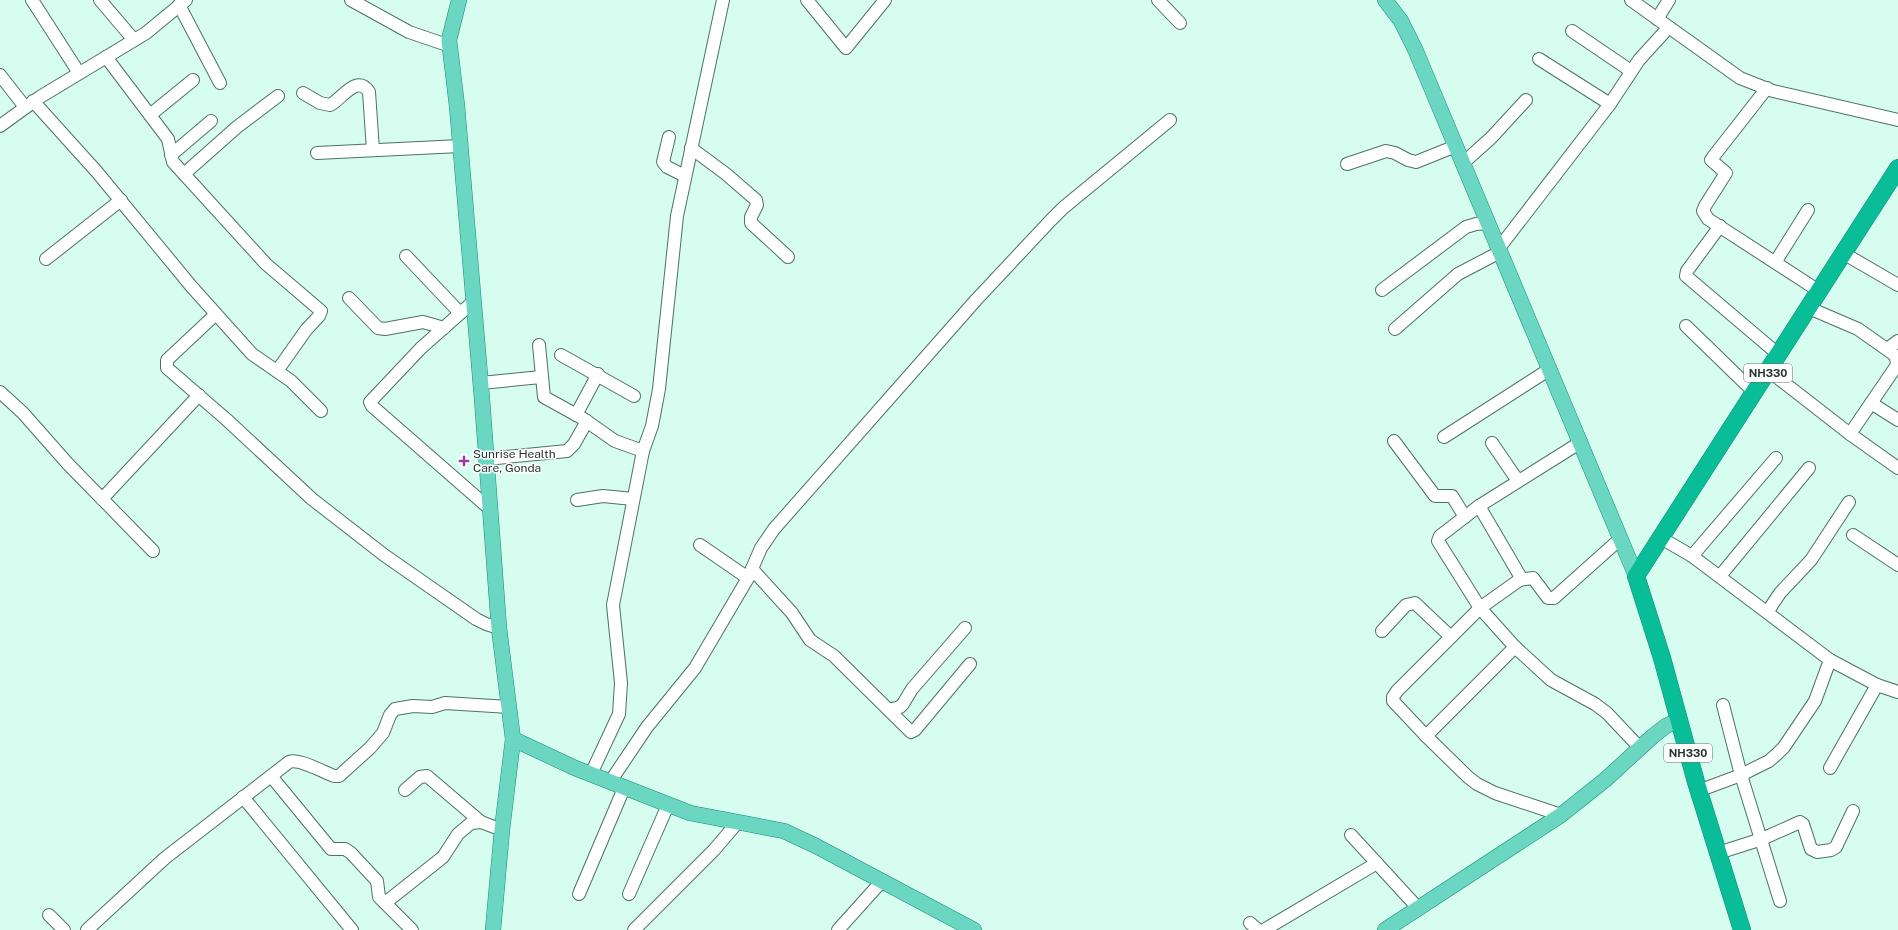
<svg xmlns="http://www.w3.org/2000/svg" width="1898" height="930" font-family="'Public Sans',sans-serif">
  <style>
    .lines { fill: none; stroke-linecap: round; stroke-linejoin: round }
    .minor-casing { stroke: #4e7065; stroke-width: 14 }
    .major-casing { stroke: #138d74; stroke-width: 16 }
    .highway-casing { stroke: #138d74; stroke-width: 18 }
    .minor { stroke: #fff; stroke-width: 12 }
    .major { stroke: #6bd7c2; stroke-width: 15 }
    .highway { stroke: #09bd99; stroke-width: 17 }
    .poi-dot { fill: #983ca7; stroke: #fff; stroke-width: 1.5 }
    .labels { text-anchor: middle; stroke-width: 3; stroke-linejoin: round; paint-order: stroke }
    .shield { fill: #fff; stroke: #66706d; stroke-width: 1 }
    .shield-label { font-size: 11px; font-weight: bold; fill: #25332e }
    .poi-label { font-size: 12px; fill: #25332e; stroke: #fff; text-anchor: start }
  </style>
  <rect width="100%" height="100%" fill="#d7fdf0"/>
  <g class="lines">
    <g class="minor-casing">
      <g id="minor">
        <polyline points="32,0 79,73"/>
        <polyline points="100,0 134,40"/>
        <polyline points="351,0 409,32 450,46"/>
        <polyline points="807,0 846,48 885,0"/>
        <polyline points="1158,0 1180,23"/>
        <polyline points="1631,0 1740,78 1773,91 1898,120"/>
        <polyline points="179,5 220,83"/>
        <polyline points="1657,19 1669,0"/>
        <polyline points="1572,31 1631,71"/>
        <polyline points="106,57 168,139 173,162 266,264 321,311 319,316 306,330 277,371"/>
        <polyline points="1539,59 1610,104"/>
        <polyline points="0,75 25,107"/>
        <polyline points="1767,88 1713,157 1711,160 1726,173 1705,206 1703,211 1708,219 1819,291"/>
        <path d="M303,93L320,103L330,105C341,100 357,73 369,92L373,150"/>
        <polyline points="33,101 97,172 191,286 252,354 291,381 321,411"/>
        <polyline points="150,115 193,80"/>
        <polyline points="0,126 40,97 146,33 186,0"/>
        <polyline points="669,137 663,162 667,167 685,176"/>
        <polyline points="691,148 726,174 756,200 757,205 751,217 751,223 788,257"/>
        <polyline points="317,153 460,146"/>
        <polyline points="171,155 211,121"/>
        <polyline points="1463,163 1491,138 1526,100"/>
        <polyline points="1347,164 1386,151 1395,153 1408,160 1416,162 1456,146"/>
        <polyline points="184,174 237,127 278,96"/>
        <polyline points="1720,226 1687,271 1686,276 1779,355"/>
        <polyline points="1499,248 1610,104 1639,60 1668,28"/>
        <polyline points="1843,253 1898,285"/>
        <polyline points="406,256 460,313"/>
        <polyline points="46,259 121,200"/>
        <polyline points="1776,261 1808,210"/>
        <polyline points="1382,290 1466,227 1476,224 1488,223"/>
        <polyline points="349,298 378,328 385,329 423,322 444,328"/>
        <polyline points="474,301 421,348 370,402 372,406 490,509"/>
        <polyline points="1809,308 1858,329 1892,353 1896,357 1897,365 1850,434"/>
        <polyline points="216,314 167,360 167,368 227,420 312,499 384,555 476,619 486,624 499,628"/>
        <polyline points="1686,326 1755,393"/>
        <polyline points="1395,329 1458,274 1500,252"/>
        <polyline points="539,345 544,397 582,418 615,441 643,451"/>
        <polyline points="1887,349 1898,341"/>
        <polyline points="561,355 634,396"/>
        <polyline points="1769,371 1850,434 1898,468"/>
        <polyline points="481,383 541,377"/>
        <polyline points="0,392 23,413 68,464 153,551"/>
        <polyline points="1871,403 1898,420"/>
        <polyline points="576,415 598,374"/>
        <polyline points="1444,437 1550,369"/>
        <polyline points="1394,441 1435,496 1452,496 1465,517"/>
        <polyline points="1492,443 1518,481"/>
        <polyline points="486,459 567,451 574,444 587,421"/>
        <polyline points="102,499 199,395"/>
        <polyline points="577,500 603,496 633,499"/>
        <polyline points="1479,506 1520,576 1518,581 1480,608 1515,647 1551,680 1595,704 1607,713 1640,748"/>
        <polyline points="1853,535 1898,565"/>
        <polyline points="1661,538 1692,556 1830,660 1877,685 1898,692"/>
        <polyline points="700,545 748,578"/>
        <polyline points="1692,556 1776,458"/>
        <polyline points="752,569 792,613 810,640 834,656 911,732 915,730 970,664"/>
        <polyline points="1720,576 1809,468"/>
        <polyline points="1519,580 1533,578 1548,598 1554,598 1620,539"/>
        <polyline points="1768,611 1780,593 1811,560 1849,502"/>
        <polyline points="1382,631 1406,605 1415,603 1451,637"/>
        <polyline points="1723,705 1741,775 1780,901"/>
        <polyline points="889,710 900,707 903,704 912,689 965,628"/>
        <polyline points="1426,736 1515,647"/>
        <polyline points="1830,768 1877,685"/>
        <polyline points="591,774 619,714 621,683 613,605 643,451 652,426 659,389 677,216 723,0"/>
        <polyline points="271,776 331,849 345,849 351,853 377,881 379,897 412,930"/>
        <polyline points="610,782 647,727 695,668 748,578 761,548 774,529 976,300 1051,220 1063,208 1170,120"/>
        <polyline points="405,790 420,777 427,776 481,822"/>
        <polyline points="1698,791 1741,775 1769,761 1777,754 1784,747 1815,701 1830,660"/>
        <polyline points="243,797 352,930"/>
        <polyline points="1561,815 1495,793 1477,784 1468,777 1426,736 1393,701 1393,697 1397,691 1480,608 1438,541 1440,536 1479,506 1581,442"/>
        <polyline points="1351,835 1418,908"/>
        <polyline points="1718,853 1762,839 1800,822 1803,824 1811,849 1817,852 1831,850 1836,847 1853,811"/>
        <polyline points="579,894 624,788"/>
        <polyline points="629,894 668,805"/>
        <polyline points="385,903 443,857 458,834 471,823 481,822 502,830"/>
        <polyline points="49,915 64,930"/>
        <polyline points="1250,923 1258,930"/>
        <path d="M87,930L165,858L289,762C299,758 323,772 334,776H339L370,748L383,733L390,715L395,709L413,706L432,707L445,703L509,707"/>
        <polyline points="634,930 714,850 737,823"/>
        <polyline points="838,930 882,881"/>
        <polyline points="1264,930 1377,863"/>
      </g>
    </g>
    <g class="major-casing">
      <g id="major">
        <polyline points="459,0 449,40 457,106 482,399 499,628 513,739 502,830 493,930"/>
        <polyline points="1385,0 1401,21 1415,49 1636,576"/>
        <polyline points="513,739 575,768 690,813 784,831 816,846 974,930"/>
        <polyline points="1385,930 1561,815 1605,780 1653,736 1666,726 1679,720"/>
      </g>
    </g>
    <g class="highway-casing">
      <polyline id="highway" points="1742,930 1696,782 1662,658 1636,576 1898,168"/>
    </g>
    <use href="#minor" class="minor"/>
    <use href="#major" class="major"/>
    <use href="#highway" class="highway"/>
  </g>
  <path class="poi-dot" d="M462 455h4v4h4v4h-4v4h-4v-4h-4v-4h4z"/>
  <g class="labels">
    <g class="shield">
      <rect x="1744" y="364" width="48" height="18" rx="3"/>
      <rect x="1664" y="744" width="48" height="18" rx="3"/>
    </g>
    <g class="shield-label">
      <text x="1768" y="377">NH330</text>
      <text x="1688" y="757">NH330</text>
    </g>
    <g class="poi-label">
      <text x="473" y="458">Sunrise Health<tspan x="473" dy="14">Care, Gonda</tspan></text>
    </g>
  </g>
</svg>
